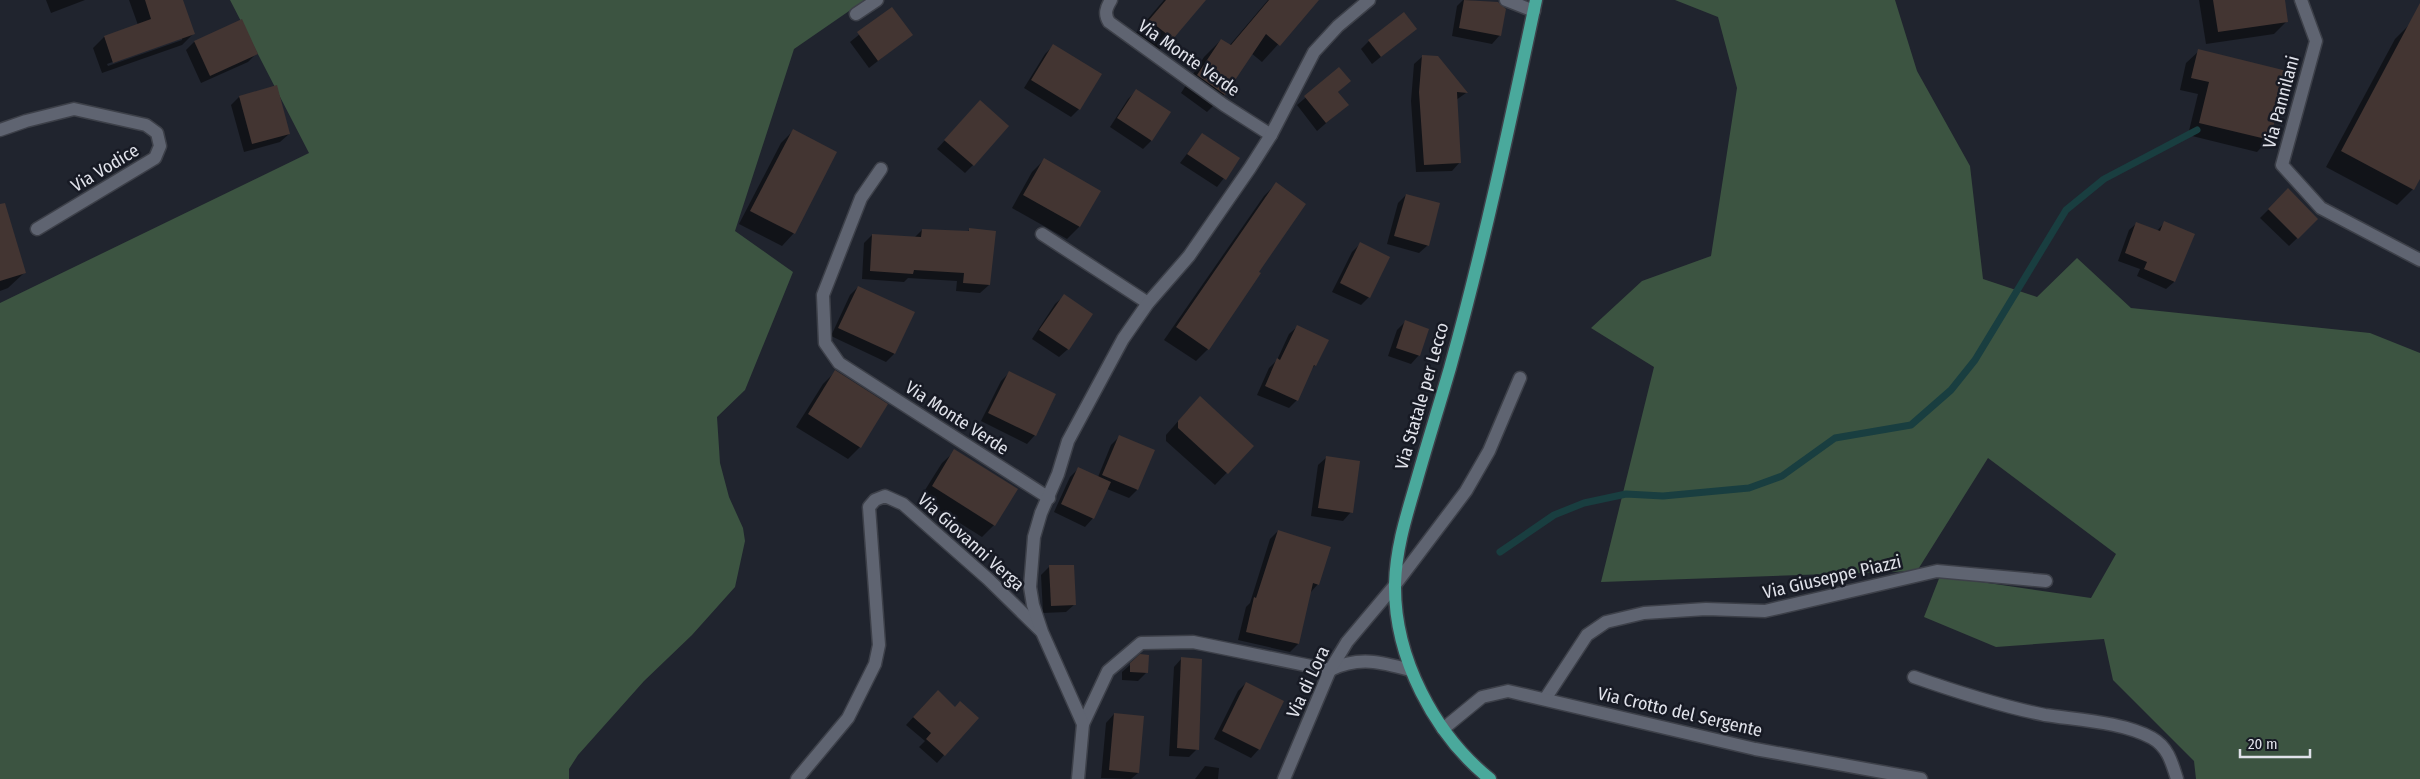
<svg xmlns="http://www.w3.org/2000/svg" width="2420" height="779" font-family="'Fira Sans Condensed',sans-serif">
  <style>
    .forest { fill: #3c5441 }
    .shadow { fill: #0007; fill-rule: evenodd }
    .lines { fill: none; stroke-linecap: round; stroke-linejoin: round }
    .stream { stroke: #193e40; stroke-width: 7 }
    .building { fill: #433532 }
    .minor-casing { stroke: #3d4049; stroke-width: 15 }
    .major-casing { stroke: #3d4049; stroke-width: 15 }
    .minor { stroke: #5f6471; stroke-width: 12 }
    .major { stroke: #4aa99c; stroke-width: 12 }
    .labels { text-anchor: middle; stroke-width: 5; stroke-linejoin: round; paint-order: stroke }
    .street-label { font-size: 18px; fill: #e0e2ea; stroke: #171a24 }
  </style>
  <rect width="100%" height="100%" fill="#20242e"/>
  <g class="forest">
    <polygon points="230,0 865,0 794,49 735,231 793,272 745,390 717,417 720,463 729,497 743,528 745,541 735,587 692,635 644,681 578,755 569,769 569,779 0,779 0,303 309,153"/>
    <polygon points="1675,0 1895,0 1917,71 1970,166 1983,279 2037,297 2077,258 2131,308 2370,333 2420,353 2420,779 2196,779 2194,761 2113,680 2104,639 1996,647 1924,617 1940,576 2091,598 2116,554 1988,458 1917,571 1601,582 1654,367 1591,328 1642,281 1711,256 1737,88 1718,17"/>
  </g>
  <g class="shadow">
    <polygon points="46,0 85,0 51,13"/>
    <path d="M129,0H182L194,33L182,45L102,73L93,48L104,37L138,25ZM182,37V40L108,66L107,64Z"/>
    <polygon points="1164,0 1204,0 1150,60 1128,42"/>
    <polygon points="1268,0 1318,0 1262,62 1251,53 1224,95 1207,112 1181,93 1204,57 1221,40 1229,46"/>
    <polygon points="1463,0 1498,3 1500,35 1492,44 1452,36 1457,6"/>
    <polygon points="2199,0 2283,0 2287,21 2274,34 2206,44"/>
    <polygon points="892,8 911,35 869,68 850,42"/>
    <polygon points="241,21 256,54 248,62 201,83 186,50 194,42"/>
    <polygon points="2411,23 2420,28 2420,176 2413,189 2397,205 2326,167 2395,39"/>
    <polygon points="1415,29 1372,64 1361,49 1369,41"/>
    <polygon points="1053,46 1079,109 1071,117 1024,88 1045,54"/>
    <polygon points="2199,51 2269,139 2257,152 2188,135 2198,94 2180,90 2186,63"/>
    <polygon points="1423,56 1438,57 1466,93 1456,100 1460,162 1452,171 1416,172 1411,101 1414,64"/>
    <polygon points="1339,69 1349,81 1337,93 1347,105 1317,131 1297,105"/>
    <polygon points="1136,91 1151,141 1143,149 1110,127 1128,99"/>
    <polygon points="239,97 289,134 280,142 244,152 231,105"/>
    <polygon points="972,110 973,165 965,173 937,149"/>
    <polygon points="793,131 794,233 782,246 739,224 781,143"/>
    <polygon points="1202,134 1239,159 1217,187 1180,163"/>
    <polygon points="1044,160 1099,191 1079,227 1067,239 1012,208 1032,172"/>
    <polygon points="1276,184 1208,349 1196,361 1164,340 1264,196"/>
    <polygon points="2288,190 2317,219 2289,246 2260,218"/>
    <polygon points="1406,195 1428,245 1419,253 1387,244 1398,203"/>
    <polygon points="0,215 24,273 8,288 0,291"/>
    <polygon points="2137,223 2157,231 2164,223 2194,235 2174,282 2166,289 2137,276 2140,269 2118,261 2129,230"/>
    <polygon points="970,229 989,285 980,293 956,291 957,281 908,278 904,282 862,279 864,243 872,235 914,238 922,230 967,232"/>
    <polygon points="1360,244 1369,297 1361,305 1332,292 1352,252"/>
    <polygon points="858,287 913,313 894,354 886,362 831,336 850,295"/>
    <polygon points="1064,296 1091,314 1068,349 1059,357 1032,339 1055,304"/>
    <polygon points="1405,322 1419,355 1411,364 1388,356 1397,330"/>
    <polygon points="1298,326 1315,365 1310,371 1297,400 1289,408 1257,395 1269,368 1277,360 1289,334"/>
    <polygon points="835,372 860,447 848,459 796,427 823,384"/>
    <polygon points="1010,372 1055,395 1035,435 1027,444 981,421 1001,381"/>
    <polygon points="1188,410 1252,446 1215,485 1166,441 1166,435"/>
    <polygon points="1119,437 1137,490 1129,498 1107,489 1093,518 1085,527 1054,512 1070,477 1078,469 1098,477 1111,445"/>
    <polygon points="955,451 994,525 982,537 920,498 942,463"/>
    <polygon points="1327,457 1351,512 1343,521 1311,516 1318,465"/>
    <polygon points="1278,531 1318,584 1310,593 1298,644 1290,652 1238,640 1246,607 1250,603 1270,539"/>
    <polygon points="1049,567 1075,604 1066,612 1043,613 1041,575"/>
    <polygon points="1182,658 1197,749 1189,757 1169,756 1174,667"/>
    <polygon points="1131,664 1146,673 1138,681 1122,680 1122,672"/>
    <polygon points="1246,683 1259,749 1251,758 1214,739 1238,691"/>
    <polygon points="930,699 944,755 937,763 919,747 925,741 906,725"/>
    <polygon points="1114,714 1138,773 1131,779 1101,778 1106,723"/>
    <polygon points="1205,766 1219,768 1218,779 1195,779"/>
  </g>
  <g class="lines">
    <polyline class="stream" points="1500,552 1554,515 1584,503 1626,494 1663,496 1749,488 1782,476 1835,438 1911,425 1951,390 1975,360 2066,210 2104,179 2197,130"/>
  </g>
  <g class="building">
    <polygon points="145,0 183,0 195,34 113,63 104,36 151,19"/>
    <polygon points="1166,0 1206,0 1173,39 1149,20"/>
    <polygon points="1269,0 1319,0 1280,46 1266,34 1225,95 1197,75 1221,39 1231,45"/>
    <polygon points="1464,0 1498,2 1506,9 1501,36 1459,28"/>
    <polygon points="2213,0 2285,0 2288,22 2218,32"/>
    <polygon points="2420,3 2420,179 2414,190 2341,151"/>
    <polygon points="892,7 913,35 878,61 857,32"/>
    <polygon points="1404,12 1417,29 1381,57 1368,40"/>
    <polygon points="242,19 258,54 210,76 194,41"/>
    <polygon points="1053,44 1102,74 1080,110 1031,80"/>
    <polygon points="2198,49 2287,71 2270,140 2199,123 2209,82 2191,78"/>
    <polygon points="1422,55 1438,56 1468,93 1457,92 1461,163 1424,165 1419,92"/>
    <polygon points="1339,67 1351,81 1338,92 1349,105 1326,123 1304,96"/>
    <polygon points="277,85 290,134 252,144 239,96"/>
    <polygon points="1136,89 1171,112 1152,141 1117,118"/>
    <polygon points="980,100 1009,126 974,166 944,140"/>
    <polygon points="793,129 837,152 795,234 750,211"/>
    <polygon points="1202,133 1240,158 1226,180 1187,154"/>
    <polygon points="1044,158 1101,191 1080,227 1023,195"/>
    <polygon points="1276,182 1306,204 1259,272 1261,273 1209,350 1176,327"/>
    <polygon points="2288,188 2318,219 2298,239 2268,209"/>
    <polygon points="1406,194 1440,203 1429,246 1394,236"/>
    <polygon points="5,203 26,273 0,281 0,204"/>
    <polygon points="2164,221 2195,234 2175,282 2144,269 2147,262 2125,253 2136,222 2160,231"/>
    <polygon points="969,228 996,231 990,285 963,283 964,273 914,270 913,274 870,271 872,234 921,237 922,229 969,231"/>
    <polygon points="1360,242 1390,257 1370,298 1340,283"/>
    <polygon points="858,286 915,312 895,354 838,328"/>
    <polygon points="1064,294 1093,314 1069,350 1039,330"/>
    <polygon points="1405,320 1429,329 1420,356 1396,348"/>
    <polygon points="1297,325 1329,340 1316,366 1314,365 1298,401 1265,386 1277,358 1280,360"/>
    <polygon points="835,370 888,404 861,448 808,414"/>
    <polygon points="1009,371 1056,394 1036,436 988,413"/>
    <polygon points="1200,396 1254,446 1228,474 1178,428 1178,421"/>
    <polygon points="1119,435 1155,450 1138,490 1102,475"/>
    <polygon points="954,449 1018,489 995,526 932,486"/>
    <polygon points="1326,456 1360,461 1353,513 1318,508"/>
    <polygon points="1078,467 1111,482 1094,519 1061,504"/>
    <polygon points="1278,530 1331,547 1319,585 1313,583 1299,644 1246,632 1254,597 1256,598"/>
    <polygon points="1049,565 1074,565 1076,605 1051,606"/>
    <polygon points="1140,654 1149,655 1148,673 1130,672 1130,663"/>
    <polygon points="1181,657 1202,659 1199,750 1177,748"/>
    <polygon points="1246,682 1284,701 1260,750 1222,731"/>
    <polygon points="938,690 955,707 960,701 979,718 945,756 926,739 931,733 913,717"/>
    <polygon points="1114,713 1144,716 1139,773 1109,770"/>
  </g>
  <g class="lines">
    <g class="minor-casing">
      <g id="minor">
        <path d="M1111,0C1106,8 1104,14 1109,22L1224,105L1271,135"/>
        <polyline points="1506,0 1534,11"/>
        <polyline points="2301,0 2316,41 2282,165 2321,208 2420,260"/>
        <polyline points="856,14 877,0"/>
        <polyline points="0,130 26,121 74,109 146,125 157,133 160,146 155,158 37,229"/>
        <polyline points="881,169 861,198 823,295 825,343 839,363 1049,498"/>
        <polyline points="1042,234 1148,303"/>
        <path d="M1914,677C1957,692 2000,706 2045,715C2078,720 2123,722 2152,738C2168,747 2172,763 2177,779"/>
        <polyline points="1545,699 1587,635 1606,622 1644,613 1706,609 1765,611 1937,571 2046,581"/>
        <path d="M1083,724L1108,671L1141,643L1193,642L1330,670C1359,656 1381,662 1410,670"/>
        <polyline points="1443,729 1482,697 1508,691 1755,749 1921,779"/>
        <polyline points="797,779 848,718 875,664 879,645 869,507 875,500 885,496 903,504 988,579 1041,631"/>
        <polyline points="1078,779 1083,724 1042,632 1033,605 1030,587 1034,537 1041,513 1058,474 1068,441 1123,339 1148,303 1189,256 1250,168 1271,135 1314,52 1338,26 1369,0"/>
        <polyline points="1284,779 1330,670 1347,642 1395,585 1466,491 1489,451 1520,378"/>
      </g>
    </g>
    <g class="major-casing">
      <path id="major" d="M1490,779C1434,734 1394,657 1395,584C1396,548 1406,517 1416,483C1427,444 1439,406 1450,368C1484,246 1510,123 1536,0"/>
    </g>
    <use href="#minor" class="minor"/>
    <use href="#major" class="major"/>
  </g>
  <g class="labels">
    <g class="street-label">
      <text transform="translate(1189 58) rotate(35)" y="6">Via Monte Verde</text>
      <text transform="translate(2281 102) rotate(-75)" y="6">Via Pannilani</text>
      <text transform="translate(105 168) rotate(-31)" y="6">Via Vodice</text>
      <text transform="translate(1422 396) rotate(-74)" y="6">Via Statale per Lecco</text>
      <text transform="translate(957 418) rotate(33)" y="6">Via Monte Verde</text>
      <text transform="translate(971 542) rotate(42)" y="6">Via Giovanni Verga</text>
      <text transform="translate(1832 577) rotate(-13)" y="6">Via Giuseppe Piazzi</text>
      <text transform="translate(1308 682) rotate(-65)" y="6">Via di Lora</text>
      <text transform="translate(1680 712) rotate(13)" y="6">Via Crotto del Sergente</text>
    </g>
  </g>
  <path d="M2240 749v8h70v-8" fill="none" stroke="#e0e2ea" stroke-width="2.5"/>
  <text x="2248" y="749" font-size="15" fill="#e0e2ea" stroke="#171a24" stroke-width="4" paint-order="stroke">20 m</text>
</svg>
